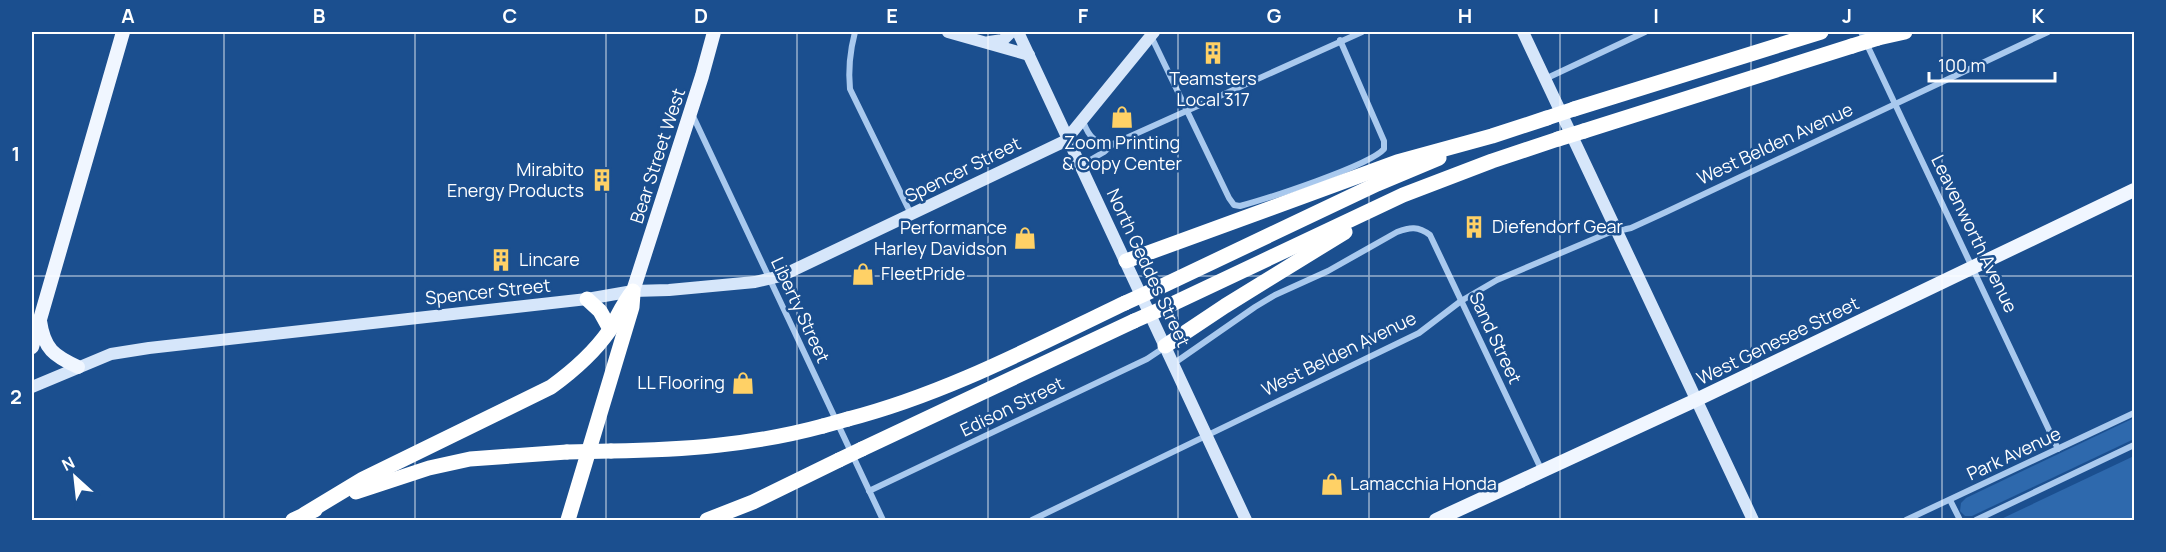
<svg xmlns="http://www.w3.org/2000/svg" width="2166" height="552" font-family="Manrope,sans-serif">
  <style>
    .green { fill: #2e69ad }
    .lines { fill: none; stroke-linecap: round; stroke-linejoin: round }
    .street { stroke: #a9c9ee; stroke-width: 6 }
    .secondary { stroke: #d6e6fa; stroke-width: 12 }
    .primary { stroke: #f0f6ff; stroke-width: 14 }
    .highway { stroke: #fff; stroke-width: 15 }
    .highway-bridge { stroke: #fff; stroke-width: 15 }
    .grid { fill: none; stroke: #fff; stroke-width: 1.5; stroke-opacity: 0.55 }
    .labels { text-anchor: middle; stroke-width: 5; stroke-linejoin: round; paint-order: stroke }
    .poi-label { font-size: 18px; fill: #fff; stroke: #1b4f8f; text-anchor: start }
    .street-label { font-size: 18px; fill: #fff; stroke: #1b4f8f }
    .neatline { fill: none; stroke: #fff; stroke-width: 2 }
    .grid-label { font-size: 20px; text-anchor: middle; font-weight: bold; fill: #fff }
  </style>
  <rect width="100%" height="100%" fill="#1b4f8f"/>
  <g class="green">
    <polygon points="2134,418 2134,439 1972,516 1965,516 1960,511 1961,503 1966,498"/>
    <polygon points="2134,456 2134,520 1999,520"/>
  </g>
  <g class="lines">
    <g class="street">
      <path d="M855,32C850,51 848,69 850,89L911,214"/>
      <polyline points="1861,32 2058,449"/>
      <path d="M1151,36L1229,198L1234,205L1240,206C1266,199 1369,166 1384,149V141L1340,40"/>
      <polyline points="1545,79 1645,32"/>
      <polyline points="692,114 883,520"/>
      <path d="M1083,121C1089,138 1095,143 1113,144"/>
      <polyline points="1080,166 1104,152 1113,144 1362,32"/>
      <path d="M1173,364L1255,307L1275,295L1328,271L1397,232C1410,227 1418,226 1430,235L1542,471"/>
      <polyline points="869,491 1147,359 1165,347"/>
      <polyline points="1950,500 1960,520"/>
      <polyline points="1032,520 1419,333 1461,301 1497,280 1608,233 1631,228 1666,212 2048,32"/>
      <polyline points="1906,520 2134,413"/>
      <polyline points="1976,520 2134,445"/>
    </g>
    <g class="secondary">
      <polyline points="948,32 1029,55"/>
      <polyline points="1018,32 1246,520"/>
      <polyline points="1523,32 1753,520"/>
      <polyline points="989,42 1003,40 1011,32"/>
      <polyline points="32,387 111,354 149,348 587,299 633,291 669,290 755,282 781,276 1065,141 1154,32"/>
    </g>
    <g class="primary">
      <polyline points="633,291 702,76 714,32"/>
      <path d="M40,321C44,349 54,356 78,367"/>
      <polyline points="32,347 123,32"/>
      <polyline points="1436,520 1696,400 2134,190"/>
    </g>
    <g class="highway">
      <polyline points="1878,38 1905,32"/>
      <polyline points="1574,109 1821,32"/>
      <polyline points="1584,131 1852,46"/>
      <polyline points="1126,261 1397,162 1492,136 1547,118"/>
      <polyline points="1158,288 1377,184 1439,158"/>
      <polyline points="587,299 600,311 610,329"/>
      <polyline points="1168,306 1403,195 1492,161 1558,139"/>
      <polyline points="1165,346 1225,306 1345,232"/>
      <path d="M848,419C945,394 1035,346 1125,303"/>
      <polyline points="862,449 1134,321"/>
      <path d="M611,451C683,450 753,445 823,426"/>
      <polyline points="356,492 429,468 470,459 567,452"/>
      <path d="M305,514L363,479L551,387C573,371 593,354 609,331C617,318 623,303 633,291"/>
      <polyline points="293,520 315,510"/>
      <polyline points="568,520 632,307 633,294"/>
      <polyline points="707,520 753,502 839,460"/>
    </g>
    <g class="highway-bridge">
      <polyline points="1852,46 1878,38"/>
      <polyline points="1547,118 1574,109"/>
      <polyline points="1558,139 1584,131"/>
      <polyline points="1125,303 1158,288"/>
      <polyline points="1134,321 1168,306"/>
      <polyline points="823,426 848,419"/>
      <polyline points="567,452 611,451"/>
      <polyline points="839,460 862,449"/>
    </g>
  </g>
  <path class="grid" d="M224,32V520M415,32V520M606,32V520M797,32V520M988,32V520M1178,32V520M1369,32V520M1560,32V520M1751,32V520M1942,32V520M32,276H2134"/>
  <defs>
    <g id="building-bare" transform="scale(1.8)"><path d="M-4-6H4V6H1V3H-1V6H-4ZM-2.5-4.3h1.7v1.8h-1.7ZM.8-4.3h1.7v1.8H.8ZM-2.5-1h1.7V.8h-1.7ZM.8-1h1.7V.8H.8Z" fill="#ffd166" stroke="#1b4f8f" stroke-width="2.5" paint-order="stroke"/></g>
    <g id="shop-bare" transform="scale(1.8)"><path d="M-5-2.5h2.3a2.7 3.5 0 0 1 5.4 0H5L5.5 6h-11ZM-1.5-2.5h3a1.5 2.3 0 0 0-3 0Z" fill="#ffd166" stroke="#1b4f8f" stroke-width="2.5" paint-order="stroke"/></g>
  </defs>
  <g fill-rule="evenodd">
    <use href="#building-bare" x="1213" y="53"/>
    <use href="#shop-bare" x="1122" y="117"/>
    <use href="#building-bare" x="602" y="180"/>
    <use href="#building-bare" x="1474" y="227"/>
    <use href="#shop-bare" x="1025" y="238"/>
    <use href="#building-bare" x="501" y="260"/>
    <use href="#shop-bare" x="863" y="274"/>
    <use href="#shop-bare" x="743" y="383"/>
    <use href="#shop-bare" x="1332" y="484"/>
  </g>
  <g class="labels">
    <g class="poi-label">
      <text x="1213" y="85" text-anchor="middle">Teamsters<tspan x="1213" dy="21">Local 317</tspan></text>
      <text x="1122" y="149" text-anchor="middle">Zoom Printing<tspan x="1122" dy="21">&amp; Copy Center</tspan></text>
      <text x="584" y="176" text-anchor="end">Mirabito<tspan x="584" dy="21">Energy Products</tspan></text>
      <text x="1492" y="233">Diefendorf Gear</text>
      <text x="1007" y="234" text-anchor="end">Performance<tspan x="1007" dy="21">Harley Davidson</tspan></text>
      <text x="519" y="266">Lincare</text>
      <text x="881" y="280">FleetPride</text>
      <text x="725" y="389" text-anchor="end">LL Flooring</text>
      <text x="1350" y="490">Lamacchia Honda</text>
    </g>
    <g class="street-label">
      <text transform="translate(1775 144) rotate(-25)" y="6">West Belden Avenue</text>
      <text transform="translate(658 156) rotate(-72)" y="6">Bear Street West</text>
      <text transform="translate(963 170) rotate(-26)" y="6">Spencer Street</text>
      <text transform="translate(1974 234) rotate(64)" y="6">Leavenworth Avenue</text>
      <text transform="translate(1148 268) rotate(65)" y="6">North Geddes Street</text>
      <text transform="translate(488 292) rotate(-6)" y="6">Spencer Street</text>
      <text transform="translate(800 310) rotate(65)" y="6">Liberty Street</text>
      <text transform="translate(1495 338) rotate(65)" y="6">Sand Street</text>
      <text transform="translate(1778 341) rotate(-26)" y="6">West Genesee Street</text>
      <text transform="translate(1339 354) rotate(-26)" y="6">West Belden Avenue</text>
      <text transform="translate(1012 407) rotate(-26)" y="6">Edison Street</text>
      <text transform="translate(2014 454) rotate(-25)" y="6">Park Avenue</text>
    </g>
  </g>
  <rect width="2166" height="552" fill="none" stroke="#1b4f8f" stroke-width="66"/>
  <g transform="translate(75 477) rotate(333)" stroke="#1b4f8f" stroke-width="4.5" paint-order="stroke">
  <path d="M0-4.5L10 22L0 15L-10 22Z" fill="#ffffff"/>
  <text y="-9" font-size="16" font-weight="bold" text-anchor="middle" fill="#ffffff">N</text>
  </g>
  <path d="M1929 72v9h126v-9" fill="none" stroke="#ffffff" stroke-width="3"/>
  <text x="1938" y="72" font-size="18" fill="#ffffff" stroke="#1b4f8f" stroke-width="4.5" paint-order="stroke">100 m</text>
  <rect x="33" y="33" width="2100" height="486" class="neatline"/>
  <g class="grid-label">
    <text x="128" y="23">A</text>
    <text x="319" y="23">B</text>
    <text x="510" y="23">C</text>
    <text x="701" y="23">D</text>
    <text x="892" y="23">E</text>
    <text x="1083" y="23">F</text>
    <text x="1274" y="23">G</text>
    <text x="1465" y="23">H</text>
    <text x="1656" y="23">I</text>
    <text x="1847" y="23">J</text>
    <text x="2038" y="23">K</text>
    <text x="16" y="161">1</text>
    <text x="16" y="404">2</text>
  </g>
</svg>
